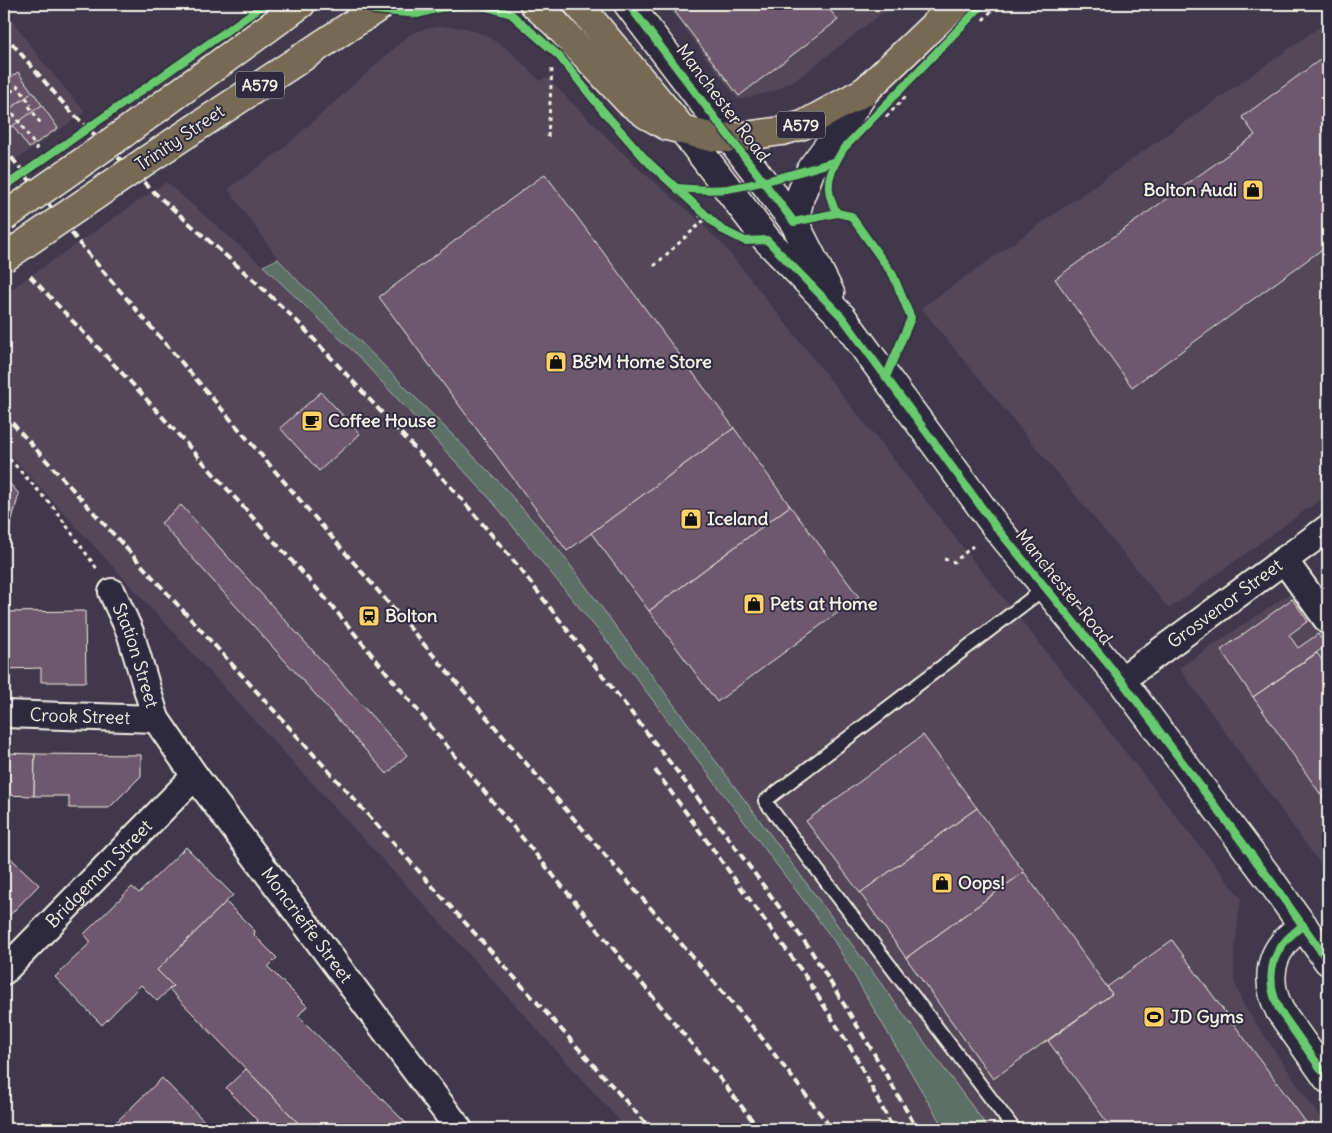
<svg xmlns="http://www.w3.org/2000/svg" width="1332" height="1133" font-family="Delius,sans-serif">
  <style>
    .built { fill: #524659 }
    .green { fill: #5c6f68; stroke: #a8b0a8 }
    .building { fill: #6e596e; stroke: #f4f1e8 }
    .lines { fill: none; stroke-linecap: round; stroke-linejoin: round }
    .lane-casing { stroke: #f4f1e8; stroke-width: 16 }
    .street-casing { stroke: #f4f1e8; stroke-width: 30 }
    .secondary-casing { stroke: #f4f1e8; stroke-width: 31 }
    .primary-casing { stroke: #f4f1e8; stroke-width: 31 }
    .path { stroke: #f4f1e8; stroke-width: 3; stroke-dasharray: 4 4; stroke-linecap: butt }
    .lane { stroke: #2f2a3d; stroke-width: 12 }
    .street { stroke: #2f2a3d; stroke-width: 26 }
    .secondary { stroke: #2f2a3d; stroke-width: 28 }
    .primary { stroke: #766a54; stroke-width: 28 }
    .rail { stroke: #f4f1e8; stroke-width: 4; stroke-dasharray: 8 4; stroke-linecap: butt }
    .primary-bridge-casing { stroke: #f4f1e8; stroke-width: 31; stroke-linecap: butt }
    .primary-bridge { stroke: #766a54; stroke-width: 28 }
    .cycleway-casing { stroke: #2f2a3d; stroke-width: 11 }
    .cycleway { stroke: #67ca6e; stroke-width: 8 }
    .labels { text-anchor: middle; stroke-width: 4; stroke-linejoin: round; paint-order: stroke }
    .shield { fill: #2f2a3d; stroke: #b9b5b5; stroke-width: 1 }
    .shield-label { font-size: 16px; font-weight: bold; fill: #f4f1e8 }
    .street-label { font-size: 18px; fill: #f4f1e8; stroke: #2f2a3d }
    .poi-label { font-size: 18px; font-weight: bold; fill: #f4f1e8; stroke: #2f2a3d; text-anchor: start }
  </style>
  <rect width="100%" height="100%" fill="#42384c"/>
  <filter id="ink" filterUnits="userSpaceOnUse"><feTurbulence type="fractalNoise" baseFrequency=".02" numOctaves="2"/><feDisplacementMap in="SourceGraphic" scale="10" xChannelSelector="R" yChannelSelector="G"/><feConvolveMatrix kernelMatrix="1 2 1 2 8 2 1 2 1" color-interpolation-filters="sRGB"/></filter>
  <g filter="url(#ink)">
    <g class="built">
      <polygon points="666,4 894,4 800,77 774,91 738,100"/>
      <polygon points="4,9 41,60 85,112 4,168"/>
      <polygon points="1328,21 1328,494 1169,609 921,308"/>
      <polygon points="441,26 466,28 485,35 510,51 540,81 546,77 637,167 693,215 725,247 1241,898 1234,955 1234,980 1243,1004 1328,1129 989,1129 562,554 278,259 228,189 280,151 410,34 425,29"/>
      <polygon points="166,182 263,266 355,353 491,500 624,662 834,942 944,1129 627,1129 460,944 4,448 4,294"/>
      <polygon points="1318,584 1328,599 1328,875 1179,668 1289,594"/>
    </g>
    <polygon class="green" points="278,259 301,284 313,294 501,484 562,554 989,1129 944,1129 834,941 624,662 491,500 355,353 263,266"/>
    <g class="building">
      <polygon points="686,4 825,4 838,20 739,96 675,12"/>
      <polygon points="1328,54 1328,245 1132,387 1055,279 1255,135 1242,117"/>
      <polygon points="18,72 58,128 29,148 4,114 4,82"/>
      <polygon points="33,92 42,105 4,132 4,113"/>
      <polygon points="545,174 734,428 567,551 379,297"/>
      <polygon points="321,392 360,434 319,471 280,428"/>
      <polygon points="734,428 790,506 649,611 591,533"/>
      <polygon points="4,477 19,494 9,530 4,531"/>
      <polygon points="181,505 407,755 387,774 161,523"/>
      <polygon points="790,506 859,597 717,702 649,611"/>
      <polygon points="1292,599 1308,621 1289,635 1298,648 1318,634 1326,646 1253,697 1221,650"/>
      <polygon points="85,611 86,682 41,682 41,668 4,669 4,612"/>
      <polygon points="1317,653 1328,669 1328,805 1253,697"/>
      <polygon points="923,735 977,808 860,893 806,821"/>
      <polygon points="4,753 35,754 34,796 4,795"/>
      <polygon points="35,754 141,755 141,776 109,808 69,808 69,796 34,796"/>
      <polygon points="977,808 1024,872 906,958 860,893"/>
      <polygon points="186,847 233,895 157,970 173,986 157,1001 141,985 102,1025 55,977 91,942 84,934 132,887 139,893"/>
      <polygon points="4,852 39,885 4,921"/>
      <polygon points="1024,872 1112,994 993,1079 906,958"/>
      <polygon points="226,902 255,931 254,935 277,958 268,967 307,1006 298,1016 407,1124 401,1129 304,1129 169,989 173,986 157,970"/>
      <polygon points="1172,940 1311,1129 1112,1129 1048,1041 1112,994 1107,987"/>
      <polygon points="246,1069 304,1129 249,1129 258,1121 226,1088"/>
      <polygon points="162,1078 212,1129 109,1129"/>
    </g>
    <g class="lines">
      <g class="lane-casing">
        <polyline id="lane" points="1014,1129 765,801 1045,588"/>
      </g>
      <g class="street-casing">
        <g id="street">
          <polyline points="1284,560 1328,621"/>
          <path id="s1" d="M112,592L130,632L156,719L195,776L459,1129"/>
          <path id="s2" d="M1121,680L1328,528"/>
          <path id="s3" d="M4,714L156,719"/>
          <path id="s4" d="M4,971L195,776"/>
        </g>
      </g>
      <g class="secondary-casing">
        <g id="secondary">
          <polyline points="628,4 794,222 830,293"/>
          <polyline points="683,130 767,240 842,317 996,527 1121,680 1271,881 1328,961"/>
          <polyline points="794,222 800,197 811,169 835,137 865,91"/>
          <path d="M1303,925C1296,931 1288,937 1283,944C1267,964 1269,990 1280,1011L1328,1079"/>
        </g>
      </g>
      <g class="primary-casing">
        <g id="primary">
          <polyline points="534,4 555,23 628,101 647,115 667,126 706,136 730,138 782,131 803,125 865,91 956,4"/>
          <polyline points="578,4 682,129"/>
          <polyline points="124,133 301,4"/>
          <polyline points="147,160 383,4"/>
        </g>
      </g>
      <g class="path">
        <polyline points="983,20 998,4"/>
        <polyline points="4,97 18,86 31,105"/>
        <polyline points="4,100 38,150"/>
        <polyline points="29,106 41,124"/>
        <polyline points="886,117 906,96"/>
        <polyline points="548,137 552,68"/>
        <polyline points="654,266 704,220 699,215"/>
        <polyline points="4,453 54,508 97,569"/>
        <polyline points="944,559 954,562 973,546"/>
      </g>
      <use href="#lane" class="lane"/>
      <use href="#street" class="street"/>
      <use href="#secondary" class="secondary"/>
      <use href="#primary" class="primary"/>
      <g class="rail">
        <polyline points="4,34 69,110 156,194 258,284 297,321 459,496 517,565 727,836 810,949 872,1050 917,1129"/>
        <polyline points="4,148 85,250 758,1033 832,1129"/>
        <polyline points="30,276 140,392 327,600 718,1076 759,1129"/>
        <polyline points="4,414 279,716 651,1129"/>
        <polyline points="655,770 804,974 855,1055 893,1129"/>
      </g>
      <g class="primary-bridge-casing">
        <g id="primary-bridge">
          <polyline points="4,217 124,133"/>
          <polyline points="4,258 147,160"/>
        </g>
      </g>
      <use href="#primary-bridge" class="primary-bridge"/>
      <g class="cycleway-casing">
        <g id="cycleway">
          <polyline points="633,4 632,9 794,222 837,213 851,216 893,275 911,318 886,377"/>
          <polyline points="459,6 480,5 511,14 559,56 603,111 646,160 721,229 745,241 767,240 842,317 996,527 1121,680 1271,881 1328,961"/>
          <polyline points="374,10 418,14 440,8 459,6 461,4"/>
          <polyline points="4,187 265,4"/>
          <path d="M677,188C694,189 711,191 727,189C764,183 801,172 836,161"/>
          <path d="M837,213C822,187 829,172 844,148L983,4"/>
          <path d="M1303,925C1296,931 1288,937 1283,944C1267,964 1269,990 1280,1011L1328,1079"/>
        </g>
      </g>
      <use href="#cycleway" class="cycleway"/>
    </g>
  </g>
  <defs>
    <g id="shop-square" transform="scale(1.125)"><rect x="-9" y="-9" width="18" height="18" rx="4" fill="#ffd166" stroke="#2f2a3d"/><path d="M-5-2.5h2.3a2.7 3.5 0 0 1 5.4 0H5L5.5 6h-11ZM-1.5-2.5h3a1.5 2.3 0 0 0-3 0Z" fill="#111"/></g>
    <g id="cafe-square" transform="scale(1.125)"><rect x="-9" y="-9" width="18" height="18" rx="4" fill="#ffd166" stroke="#2f2a3d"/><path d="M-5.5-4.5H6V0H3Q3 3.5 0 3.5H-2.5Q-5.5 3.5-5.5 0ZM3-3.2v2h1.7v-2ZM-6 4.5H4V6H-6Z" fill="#111"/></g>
    <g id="station-square" transform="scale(1.125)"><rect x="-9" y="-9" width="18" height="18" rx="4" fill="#ffd166" stroke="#2f2a3d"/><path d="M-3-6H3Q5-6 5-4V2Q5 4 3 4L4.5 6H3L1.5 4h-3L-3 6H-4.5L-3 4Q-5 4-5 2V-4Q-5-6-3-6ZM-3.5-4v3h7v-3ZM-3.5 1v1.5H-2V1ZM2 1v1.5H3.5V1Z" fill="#111"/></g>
    <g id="stadium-square" transform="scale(1.125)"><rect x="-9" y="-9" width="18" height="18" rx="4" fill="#ffd166" stroke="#2f2a3d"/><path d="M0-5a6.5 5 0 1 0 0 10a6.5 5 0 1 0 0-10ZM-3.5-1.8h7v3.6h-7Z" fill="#111"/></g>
  </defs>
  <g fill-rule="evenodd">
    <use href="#shop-square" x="1253" y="190"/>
    <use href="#shop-square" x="556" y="362"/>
    <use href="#cafe-square" x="312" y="421"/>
    <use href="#shop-square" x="691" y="519"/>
    <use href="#shop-square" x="754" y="604"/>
    <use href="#station-square" x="369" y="616"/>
    <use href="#shop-square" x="942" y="883"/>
    <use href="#stadium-square" x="1154" y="1017"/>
  </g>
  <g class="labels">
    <g class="shield">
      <rect x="236" y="71.5" width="48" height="27" rx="4"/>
      <rect x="777" y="111.5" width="48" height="27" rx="4"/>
    </g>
    <g class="shield-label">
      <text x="260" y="91">A579</text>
      <text x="801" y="131">A579</text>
    </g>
    <g class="street-label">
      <text transform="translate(723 103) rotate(53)" y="6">Manchester Road</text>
      <text transform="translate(180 138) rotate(-34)" y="6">Trinity Street</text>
      <text transform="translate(1064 587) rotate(51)" y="6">Manchester Road</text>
      <text dy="6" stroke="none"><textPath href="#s2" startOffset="129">Grosvenor Street</textPath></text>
      <text dy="6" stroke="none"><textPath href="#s1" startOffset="68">Station Street</textPath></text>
      <text dy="6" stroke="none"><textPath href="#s3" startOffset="76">Crook Street</textPath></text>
      <text dy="6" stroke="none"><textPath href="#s4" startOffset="136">Bridgeman Street</textPath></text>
      <text dy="6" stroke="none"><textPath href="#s1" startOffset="390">Moncrieffe Street</textPath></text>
    </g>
    <g class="poi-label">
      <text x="1237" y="196" text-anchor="end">Bolton Audi</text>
      <text x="572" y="368">B&amp;M Home Store</text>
      <text x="328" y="427">Coffee House</text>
      <text x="707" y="525">Iceland</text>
      <text x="770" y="610">Pets at Home</text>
      <text x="385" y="622">Bolton</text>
      <text x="958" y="889">Oops!</text>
      <text x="1170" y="1023">JD Gyms</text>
    </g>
  </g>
  <rect width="1332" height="1133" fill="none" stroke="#2f2a3d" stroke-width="20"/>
  <rect x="10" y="10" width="1312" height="1113" fill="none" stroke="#f4f1e8" stroke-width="2" filter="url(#ink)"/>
</svg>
